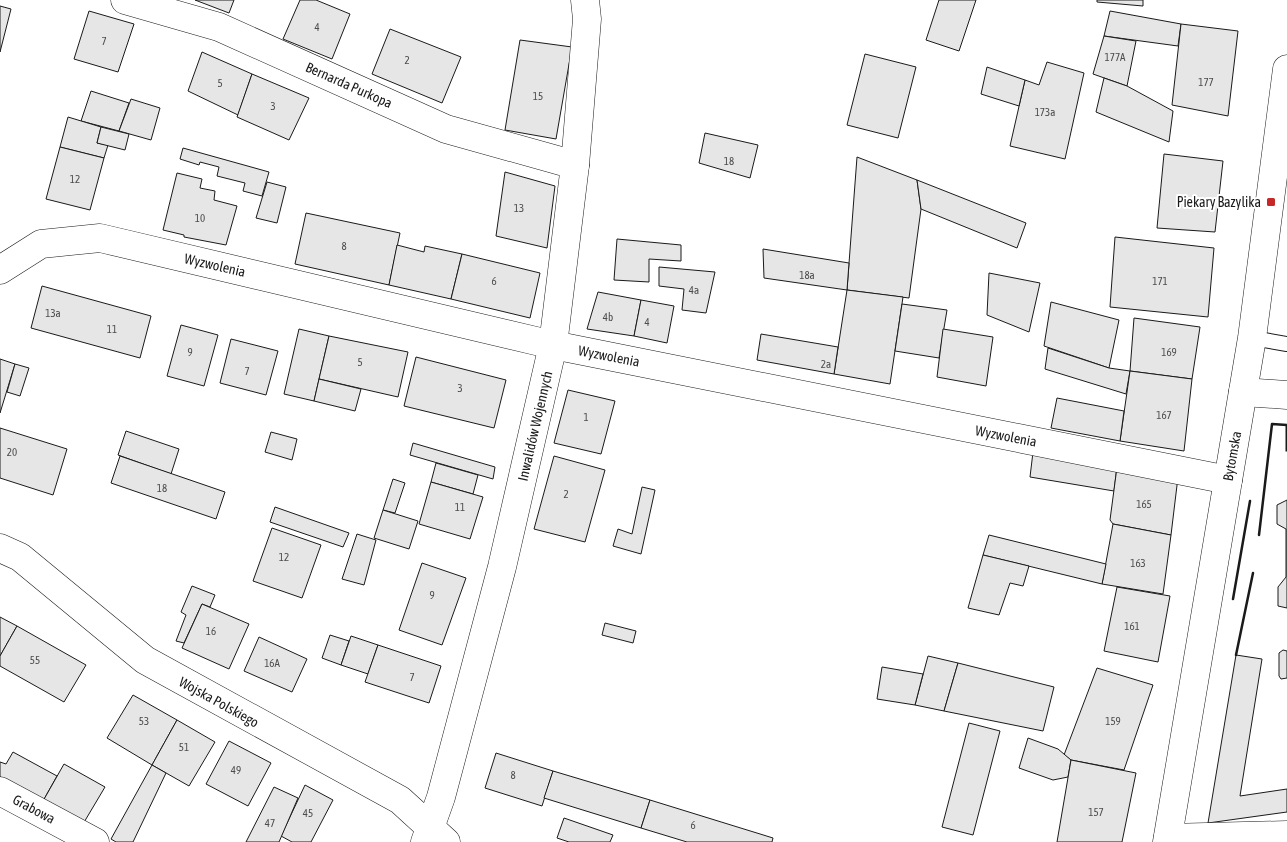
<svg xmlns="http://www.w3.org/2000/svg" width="1287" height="842" font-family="'Asap Condensed',sans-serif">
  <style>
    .building { fill: #e6e6e6; stroke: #1a1a1a }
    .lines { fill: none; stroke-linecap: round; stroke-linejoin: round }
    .lane-casing { stroke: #1a1a1a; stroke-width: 16 }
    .street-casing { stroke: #1a1a1a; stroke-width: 29 }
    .secondary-casing { stroke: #1a1a1a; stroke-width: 29 }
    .lane { stroke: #fff; stroke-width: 14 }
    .street { stroke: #fff; stroke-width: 28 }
    .secondary { stroke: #fff; stroke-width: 28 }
    .wall { stroke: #1a1a1a; stroke-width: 2.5 }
    .poi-dot { fill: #c62828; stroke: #fff; stroke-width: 2 }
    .labels { text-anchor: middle; stroke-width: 4; stroke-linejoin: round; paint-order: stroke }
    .number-label { font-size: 11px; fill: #4d4d4d }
    .street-label { font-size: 14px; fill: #1a1a1a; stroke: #fff }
    .poi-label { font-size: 14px; fill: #1a1a1a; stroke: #fff; text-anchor: end }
  </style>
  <rect width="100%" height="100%" fill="#fff"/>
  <g class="building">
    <polygon points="195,0 234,0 229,13"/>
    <polygon points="300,0 316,0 350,14 332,59 283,39"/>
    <polygon points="939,0 976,0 959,51 926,40"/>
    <polygon points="1097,0 1143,0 1143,6 1097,2"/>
    <polygon points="0,6 11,9 0,52"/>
    <polygon points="89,11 134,24 118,72 74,59"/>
    <polygon points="1110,11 1181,24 1178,46 1104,36"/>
    <polygon points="1181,24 1238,31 1228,116 1172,105"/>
    <polygon points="390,29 461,57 442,103 372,74"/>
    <polygon points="1104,36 1136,41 1127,86 1093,74"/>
    <polygon points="520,40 572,47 556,139 505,130"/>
    <polygon points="202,52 252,74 238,115 188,91"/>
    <polygon points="865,54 916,67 898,138 847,125"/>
    <polygon points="1047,62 1084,73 1065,159 1010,146 1025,80 1039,85"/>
    <polygon points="987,67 1025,80 1019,106 981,94"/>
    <polygon points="252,74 309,98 289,140 237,117"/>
    <polygon points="1104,78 1127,86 1173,111 1169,142 1096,112"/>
    <polygon points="91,91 129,103 119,131 81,121"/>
    <polygon points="131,99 160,108 151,140 119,131"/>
    <polygon points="68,117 101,127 97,143 108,145 104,158 60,147"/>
    <polygon points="101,127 129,134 125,150 97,143"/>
    <polygon points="705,133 758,145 750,178 699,163"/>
    <polygon points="60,147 104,158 90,210 46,199"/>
    <polygon points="183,148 269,172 262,196 243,191 245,183 217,176 219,167 200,162 199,165 180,159"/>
    <polygon points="1164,154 1223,161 1215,232 1157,228"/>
    <polygon points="857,157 917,180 921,209 909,298 847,290"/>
    <polygon points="505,172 555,186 547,248 496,236"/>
    <polygon points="177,173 202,179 200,188 215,191 214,200 237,206 226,245 184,237 184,235 163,230"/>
    <polygon points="917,180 1026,223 1017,248 921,209"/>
    <polygon points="267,182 286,187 277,223 256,218"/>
    <polygon points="306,213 400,233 389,285 295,264"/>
    <polygon points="1115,237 1214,248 1208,317 1110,307"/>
    <polygon points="617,239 681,245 681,261 649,259 649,282 614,280"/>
    <polygon points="397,245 424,252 425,246 462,254 451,299 389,285"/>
    <polygon points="763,249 849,263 847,290 764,278"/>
    <polygon points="462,254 540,273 530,318 451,299"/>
    <polygon points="659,267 715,272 706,313 682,310 684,289 659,286"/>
    <polygon points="989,273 1040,283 1029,332 987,315"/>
    <polygon points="42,286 151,316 140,358 31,328"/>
    <polygon points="847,290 903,297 890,384 834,374"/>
    <polygon points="598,292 641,300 634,336 587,329"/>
    <polygon points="641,300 674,306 667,343 634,336"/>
    <polygon points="1051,302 1119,320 1109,368 1044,346"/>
    <polygon points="902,304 947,310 939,358 895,351"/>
    <polygon points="1134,318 1200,327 1192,379 1130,371"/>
    <polygon points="181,325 218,335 204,386 167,376"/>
    <polygon points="299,329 329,336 314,401 284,394"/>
    <polygon points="943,329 993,337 986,386 937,377"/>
    <polygon points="761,334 838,347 834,374 757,360"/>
    <polygon points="329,336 408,352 398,397 319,379"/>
    <polygon points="231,339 278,351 266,395 220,383"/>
    <polygon points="1048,348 1109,368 1130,371 1126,394 1045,369"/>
    <polygon points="416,357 506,380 494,428 404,406"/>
    <polygon points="0,359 15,364 0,413"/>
    <polygon points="15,364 29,368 20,396 7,392"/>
    <polygon points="1130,371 1192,379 1184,451 1120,441"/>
    <polygon points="319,379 361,389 355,411 314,401"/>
    <polygon points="568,390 615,401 601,454 554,443"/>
    <polygon points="1057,398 1124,411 1120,441 1051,428"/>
    <rect x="1286" y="425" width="1" height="26"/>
    <polygon points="0,428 67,449 53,495 0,478"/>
    <polygon points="126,431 179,449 171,474 118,455"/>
    <polygon points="271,432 297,439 292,460 265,452"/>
    <polygon points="413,443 495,467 493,479 410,455"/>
    <polygon points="1033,452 1117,467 1114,491 1030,477"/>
    <polygon points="120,456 225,492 216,519 111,483"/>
    <polygon points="554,456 605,470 585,542 534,529"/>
    <polygon points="436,463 478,475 473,494 431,482"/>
    <polygon points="1117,467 1178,477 1171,535 1113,524 1110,520"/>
    <polygon points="393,479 405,483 395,513 383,510"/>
    <polygon points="431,482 483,497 470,539 419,524"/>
    <polygon points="642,487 655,490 641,554 613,546 618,529 632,534"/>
    <polygon points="1287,500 1287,608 1278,606 1278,587 1286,577 1286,529 1277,524 1277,505"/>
    <polygon points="275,507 349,533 343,547 270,522"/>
    <polygon points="383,510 418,521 409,549 374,538"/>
    <polygon points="1113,524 1171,535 1163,594 1102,584"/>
    <polygon points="272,528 321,545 302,598 253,581"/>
    <polygon points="357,534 376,540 364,585 342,579"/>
    <polygon points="989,535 1106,564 1102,584 983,555"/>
    <polygon points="983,555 1029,566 1023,586 1010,583 999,615 968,608"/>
    <polygon points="422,563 466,578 442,645 399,630"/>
    <polygon points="192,586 215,595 210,607 202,604 184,643 176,641 186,615 181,612"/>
    <polygon points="1117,587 1170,596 1158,662 1104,651"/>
    <polygon points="202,604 249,624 229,669 182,648"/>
    <polygon points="0,617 17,626 0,656"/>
    <polygon points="605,623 636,631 633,643 602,635"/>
    <polygon points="17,626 86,665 64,702 0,666 0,656"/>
    <polygon points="330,635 349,641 341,665 322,658"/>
    <polygon points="351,636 378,645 368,674 341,665"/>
    <polygon points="259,637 307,659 292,692 244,671"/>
    <polygon points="378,645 441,666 429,703 365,682"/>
    <polygon points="1283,650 1287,651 1287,678 1281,679 1279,676 1279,653"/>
    <polygon points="1236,655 1262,659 1240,796 1287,789 1287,812 1208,823"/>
    <polygon points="928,656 958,663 944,711 915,705"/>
    <polygon points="958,663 1054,687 1043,731 944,711"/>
    <polygon points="882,667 923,674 915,705 877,699"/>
    <polygon points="1097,668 1153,685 1124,770 1071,760 1064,755"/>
    <polygon points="133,695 177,720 152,765 107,738"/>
    <polygon points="177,720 215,742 189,786 152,765"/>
    <polygon points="969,723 1000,731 973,835 942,827"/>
    <polygon points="1028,738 1058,749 1071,760 1068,777 1053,780 1019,768"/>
    <polygon points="229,741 271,763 248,806 206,784"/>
    <polygon points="13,752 57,776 43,801 0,777 0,762 6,764"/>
    <polygon points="496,753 553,771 542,806 485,788"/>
    <polygon points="1071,760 1136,773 1122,842 1057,842"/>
    <polygon points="64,764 105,787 83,824 43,801"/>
    <polygon points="152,765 166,773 133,842 116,842 111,839"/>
    <polygon points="553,771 650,800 641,828 544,798"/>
    <polygon points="305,785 333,800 311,842 292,842 281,836"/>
    <polygon points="274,787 298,798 279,842 246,842"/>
    <polygon points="650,800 773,838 772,842 687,842 641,828"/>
    <polygon points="564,818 613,835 610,842 569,842 557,838"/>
  </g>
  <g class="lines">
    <g class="lane-casing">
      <polyline id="lane" points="1252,338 1287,344"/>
    </g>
    <g class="street-casing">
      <g id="street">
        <polyline points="125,0 219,27 446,129 575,165"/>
        <polyline points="0,270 41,244 100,238 553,345 1228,480"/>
        <polyline points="1243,392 1287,395"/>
        <polyline points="0,548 20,557 145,660 400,800 446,842"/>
        <polyline points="0,791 95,842"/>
        <polyline points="1168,838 1287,835"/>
        <polyline points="425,842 441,797 502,567 553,345 575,165 587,19 585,0"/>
      </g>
    </g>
    <g class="secondary-casing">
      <polyline id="secondary" points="1167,842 1252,338 1287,69"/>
    </g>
    <use href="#lane" class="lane"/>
    <use href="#street" class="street"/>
    <use href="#secondary" class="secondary"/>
    <g class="wall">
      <polyline points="1259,535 1272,424 1287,425"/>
      <polyline points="1233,599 1250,501"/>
      <polyline points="1236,655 1253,573"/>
    </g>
  </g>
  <rect class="poi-dot" x="1266" y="197" width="10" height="10" rx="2.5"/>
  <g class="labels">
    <g class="number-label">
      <text x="317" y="31">4</text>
      <text x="104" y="45">7</text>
      <text x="1115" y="61">177A</text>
      <text x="407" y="64">2</text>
      <text x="1206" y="86">177</text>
      <text x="220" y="87">5</text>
      <text x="538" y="100">15</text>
      <text x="273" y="110">3</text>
      <text x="1045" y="116">173a</text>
      <text x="729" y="165">18</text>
      <text x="75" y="183">12</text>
      <text x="519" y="212">13</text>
      <text x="200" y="222">10</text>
      <text x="344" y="250">8</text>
      <text x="807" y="279">18a</text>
      <text x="494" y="285">6</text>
      <text x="1160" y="285">171</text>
      <text x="694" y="294">4a</text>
      <text x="53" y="317">13a</text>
      <text x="608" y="321">4b</text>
      <text x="647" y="326">4</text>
      <text x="112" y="333">11</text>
      <text x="190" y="356">9</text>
      <text x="1169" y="356">169</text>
      <text x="360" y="366">5</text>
      <text x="826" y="368">2a</text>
      <text x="247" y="375">7</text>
      <text x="460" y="392">3</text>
      <text x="1164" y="419">167</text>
      <text x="586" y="421">1</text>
      <text x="12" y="456">20</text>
      <text x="162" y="492">18</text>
      <text x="566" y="498">2</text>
      <text x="1144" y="508">165</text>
      <text x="460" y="511">11</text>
      <text x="284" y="561">12</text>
      <text x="1138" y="567">163</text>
      <text x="432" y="599">9</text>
      <text x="1132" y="630">161</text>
      <text x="211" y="635">16</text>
      <text x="35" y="664">55</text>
      <text x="272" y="667">16A</text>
      <text x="412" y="681">7</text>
      <text x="144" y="725">53</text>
      <text x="1113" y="725">159</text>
      <text x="184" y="751">51</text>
      <text x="236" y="774">49</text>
      <text x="513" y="779">8</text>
      <text x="1096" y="816">157</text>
      <text x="308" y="817">45</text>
      <text x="270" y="827">47</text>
      <text x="693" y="829">6</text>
    </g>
    <g class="street-label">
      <text transform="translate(349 85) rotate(24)" y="5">Bernarda Purkopa</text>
      <text transform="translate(215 265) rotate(13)" y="5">Wyzwolenia</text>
      <text transform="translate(609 356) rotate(11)" y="5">Wyzwolenia</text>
      <text transform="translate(535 426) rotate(-77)" y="5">Inwalidów Wojennych</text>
      <text transform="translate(1006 436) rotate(11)" y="5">Wyzwolenia</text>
      <text transform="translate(1232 456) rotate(-80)" y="5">Bytomska</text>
      <text transform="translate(219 702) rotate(29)" y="5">Wojska Polskiego</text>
      <text transform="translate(34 809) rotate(28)" y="5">Grabowa</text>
    </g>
    <g class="poi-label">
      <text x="1261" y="207">Piekary Bazylika</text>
    </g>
  </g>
</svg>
